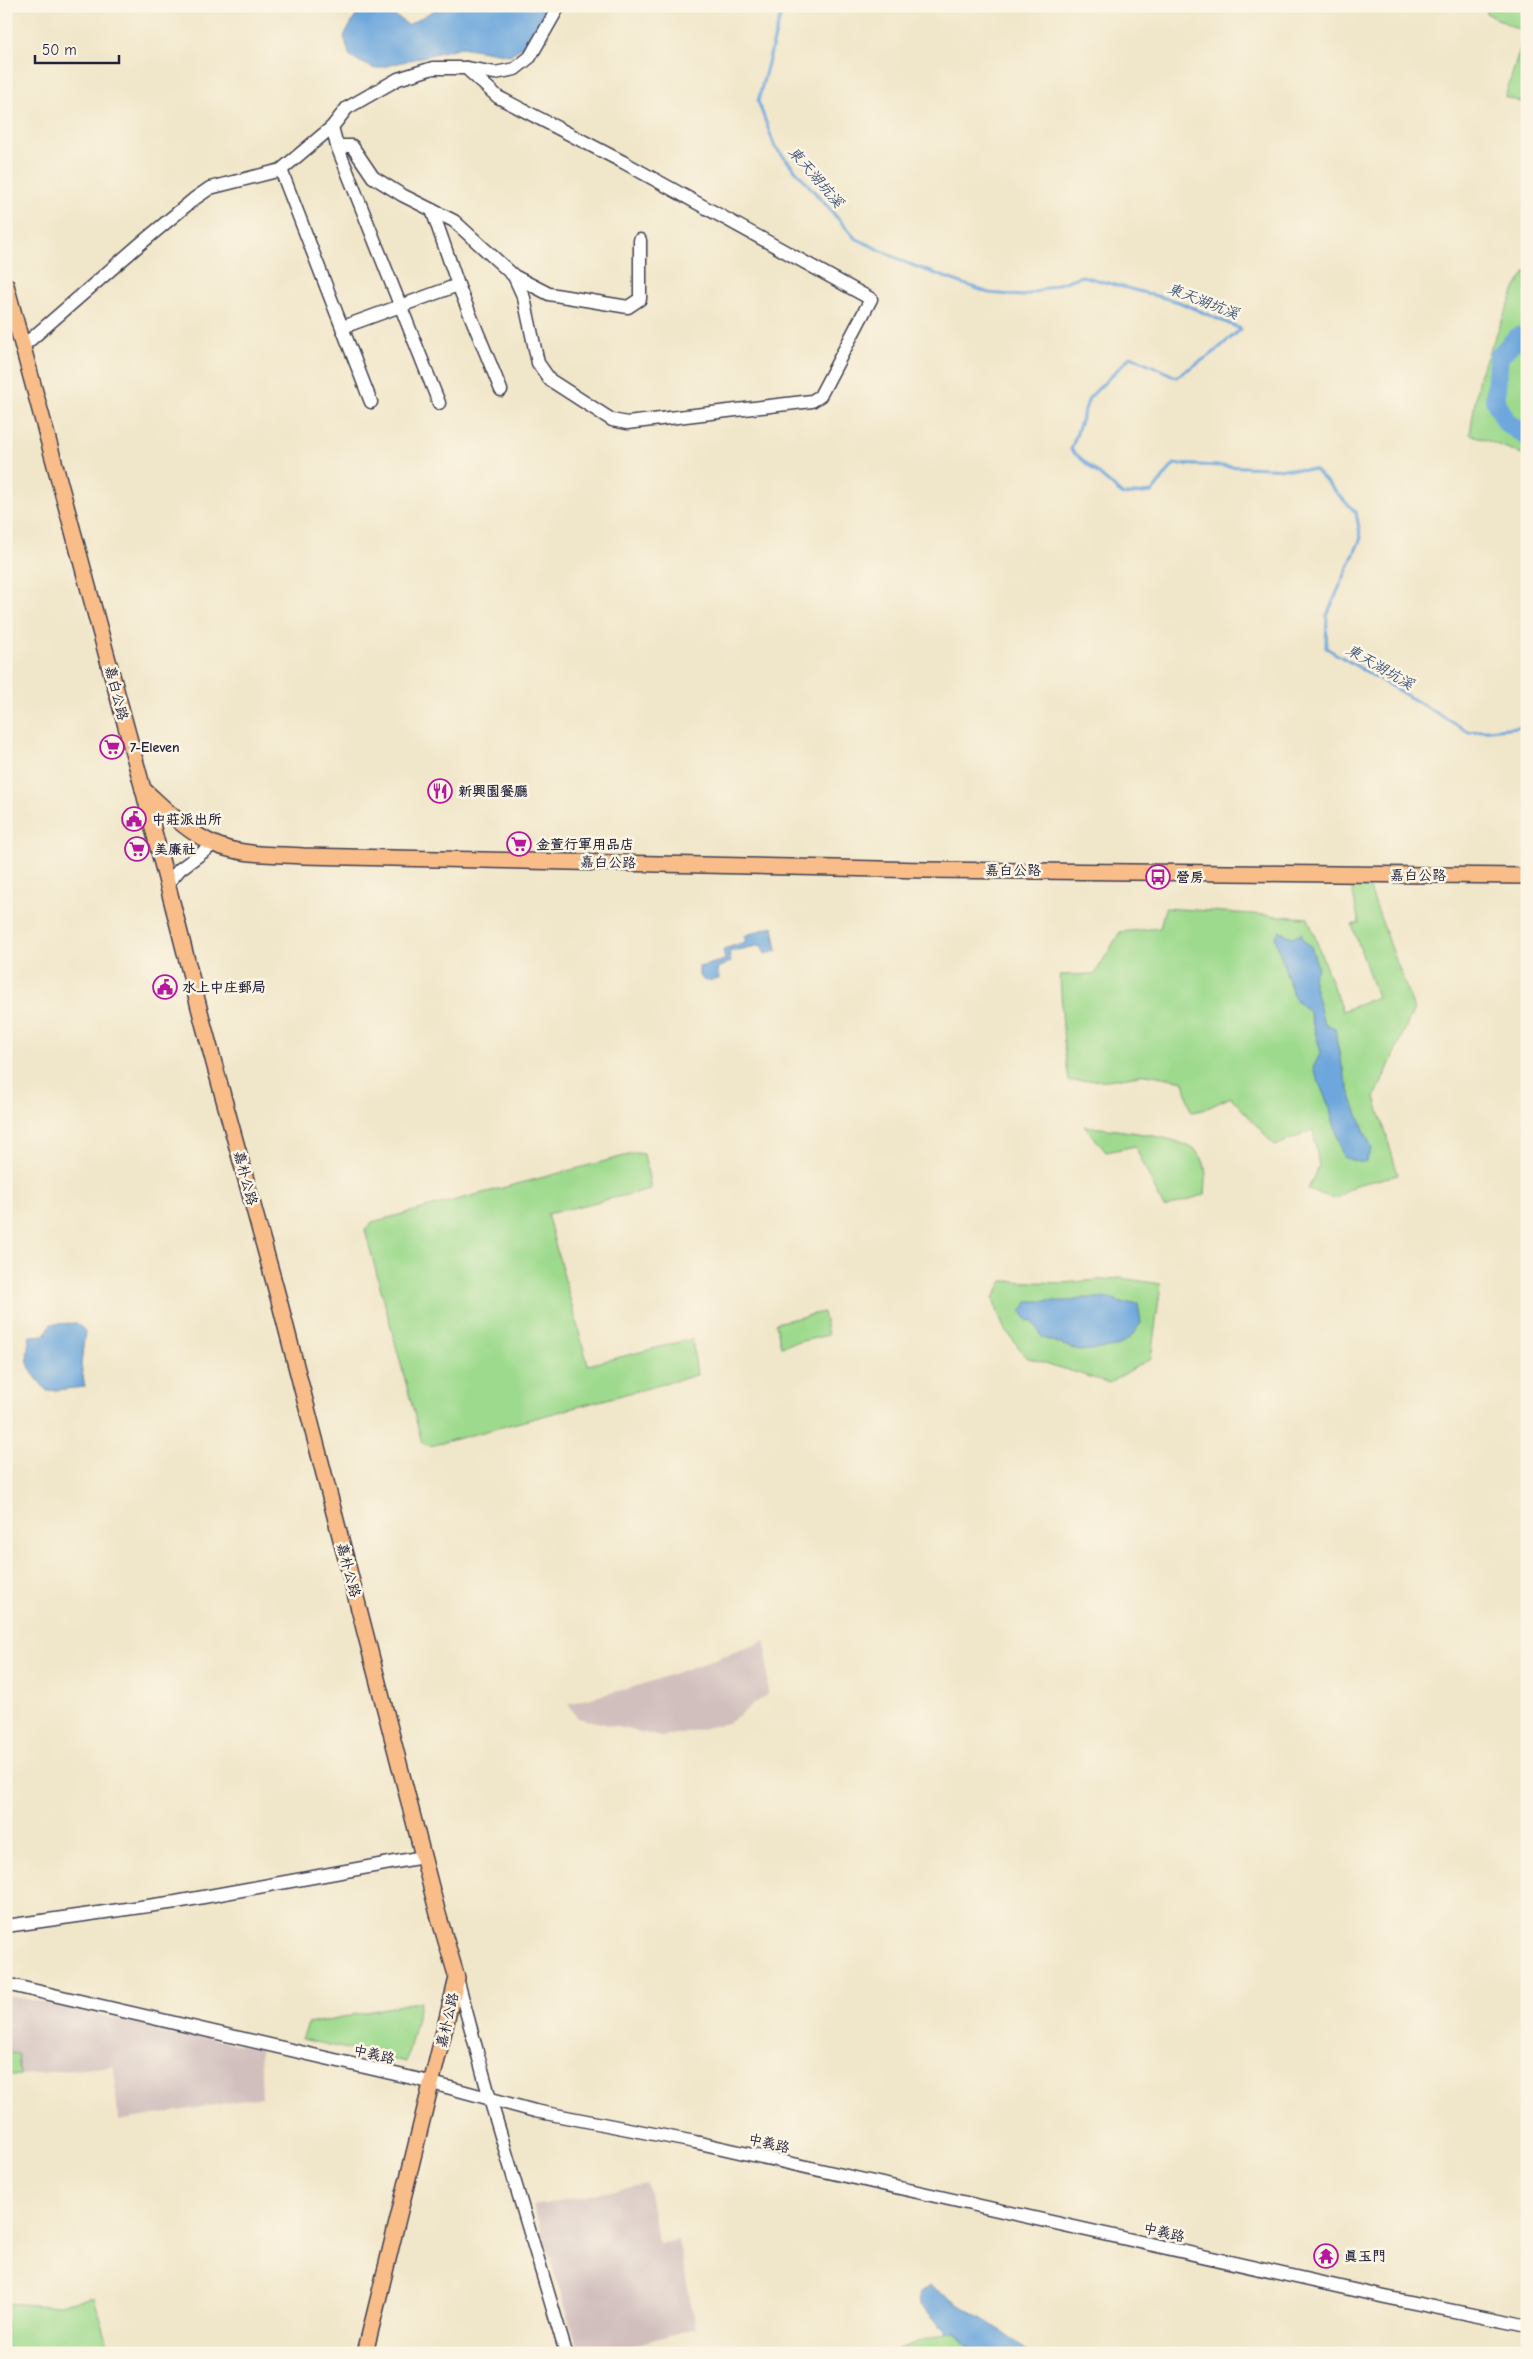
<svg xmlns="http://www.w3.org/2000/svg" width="1533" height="2359" font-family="'Comic Neue','LXGW WenKai TC',sans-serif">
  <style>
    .industrial { fill: #d1bfbe }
    .green { fill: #9eda8d; stroke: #607e64 }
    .water { fill: #6da7dd; stroke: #48648c }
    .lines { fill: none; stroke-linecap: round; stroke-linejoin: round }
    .stream { stroke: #6da7dd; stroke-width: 3 }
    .river { stroke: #6da7dd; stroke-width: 20 }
    .minor-casing { stroke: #413f50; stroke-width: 15 }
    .major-casing { stroke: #413f50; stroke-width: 18 }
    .minor { stroke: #fff; stroke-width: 12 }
    .major { stroke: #f8bd89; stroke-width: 15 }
    .labels { text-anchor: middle; stroke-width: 5; stroke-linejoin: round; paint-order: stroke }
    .street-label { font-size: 14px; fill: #22223b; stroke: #fcf5e5 }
    .poi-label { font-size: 14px; font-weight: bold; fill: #22223b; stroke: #fcf5e5; text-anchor: start }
    .water-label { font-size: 15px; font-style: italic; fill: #40577c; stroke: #fcf5e5 }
  </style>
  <rect width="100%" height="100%" fill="#fcf5e5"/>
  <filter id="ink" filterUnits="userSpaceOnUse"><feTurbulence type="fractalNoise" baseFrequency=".02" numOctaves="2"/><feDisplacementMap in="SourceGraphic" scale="10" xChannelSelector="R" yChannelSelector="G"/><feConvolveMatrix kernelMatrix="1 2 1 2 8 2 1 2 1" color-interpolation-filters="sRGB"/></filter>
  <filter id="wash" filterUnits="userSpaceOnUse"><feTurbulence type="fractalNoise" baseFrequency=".0096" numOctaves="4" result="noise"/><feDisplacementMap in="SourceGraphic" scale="20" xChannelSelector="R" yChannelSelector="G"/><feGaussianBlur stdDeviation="1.12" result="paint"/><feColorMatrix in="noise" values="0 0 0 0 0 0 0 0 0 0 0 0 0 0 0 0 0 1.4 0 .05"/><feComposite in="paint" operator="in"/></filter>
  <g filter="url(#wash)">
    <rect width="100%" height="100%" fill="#f0e6c9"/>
    <g class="industrial">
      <polygon points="766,1641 768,1694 728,1723 662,1737 578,1718 568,1704 641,1685"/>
      <polygon points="6,1995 260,2049 262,2097 118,2121 114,2066 20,2075 18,2054 8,2053 6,2050"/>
      <polygon points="647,2184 659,2244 678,2240 696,2328 605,2353 580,2353 533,2206"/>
    </g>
    <g class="green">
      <polygon points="1490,6 1527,6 1527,104 1505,97 1525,33 1486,13"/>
      <polygon points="1527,270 1527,456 1470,434 1479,376 1516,287"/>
      <polygon points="1351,884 1368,884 1414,1009 1375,1097 1398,1175 1355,1185 1335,1199 1308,1189 1319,1166 1313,1130 1275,1146 1231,1097 1203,1110 1191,1112 1184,1081 1147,1074 1107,1080 1069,1081 1064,1046 1060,975 1095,974 1120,932 1160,928 1165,908 1308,918 1342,1011 1377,997 1352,925 1359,923"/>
      <path d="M1085,1126C1110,1130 1182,1135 1198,1153C1208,1163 1206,1181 1205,1194L1164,1208L1135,1146L1106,1152Z"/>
      <polygon points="636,1153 644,1154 651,1189 547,1214 588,1365 692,1339 697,1375 430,1446 422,1443 365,1230 372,1222"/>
      <polygon points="1120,1278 1161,1284 1151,1358 1109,1383 1026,1357 1004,1328 993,1299 1003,1281 1063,1283"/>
      <polygon points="823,1312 828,1335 781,1346 776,1323"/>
      <polygon points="421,2001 406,2062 302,2039 308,2024"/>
      <polygon points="6,2050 8,2053 18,2054 20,2075 6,2075"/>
      <polygon points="94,2297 111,2353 6,2353 6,2303 50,2306"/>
      <polygon points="947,2332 956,2332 966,2346 975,2353 886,2353"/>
    </g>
    <g class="water">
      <polygon points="442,6 548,6 528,43 510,55 461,47 375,69 350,57 344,36 357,14 385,8 408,25"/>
      <polygon points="773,926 777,951 765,954 761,945 729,952 731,962 717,968 719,979 705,981 699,976 699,967 725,960 723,949 746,942 744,936"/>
      <path d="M1279,931L1292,937L1301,933L1304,941L1311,946L1318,968L1312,978L1324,1023L1335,1028C1340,1071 1355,1109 1372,1149L1365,1162H1358L1343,1157L1330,1109L1313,1068L1321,1052L1309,1012L1294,998L1275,938Z"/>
      <polygon points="1085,1298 1110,1298 1124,1303 1138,1303 1141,1323 1131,1337 1116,1347 1080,1351 1043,1338 1033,1322 1028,1321 1021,1312 1029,1301 1071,1301"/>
      <path d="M77,1323L85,1331L81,1365L85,1387L47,1391C28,1368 24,1366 30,1336L45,1335L51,1324Z"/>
      <path d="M930,2285C962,2310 999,2325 1029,2353H975L966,2346L956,2332H947L920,2304L919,2294Z"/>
    </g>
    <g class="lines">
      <polyline class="stream" points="783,6 758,101 775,147 855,238 909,264 989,293 1023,296 1082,276 1179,302 1241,329 1212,354 1176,377 1131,356 1089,398 1071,450 1123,495 1152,492 1174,464 1315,470 1356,513 1361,538 1327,615 1326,648 1469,732 1527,726"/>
      <polyline class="river" points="1527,341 1518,337 1499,356 1495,400 1507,423 1527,436"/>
    </g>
  </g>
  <g filter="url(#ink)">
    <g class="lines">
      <g class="minor-casing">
        <g id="minor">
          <polyline points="466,68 498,97 623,162 871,299 820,396 812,401 627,423 612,420 550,380 538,363 524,298 514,276"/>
          <polyline points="332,127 337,146 439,403"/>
          <polyline points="337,146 352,146 373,177 402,195 454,221 514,276 549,294 628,307 640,299 640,240"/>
          <polyline points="281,170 371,402"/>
          <polyline points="432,210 458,285 501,390"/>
          <polyline points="343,327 458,285"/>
          <polyline points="22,347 139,245 194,199 210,188 281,170 332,127 347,108 398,79 433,68 466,68 495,73 515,69 530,57 559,6"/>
          <polyline points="168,883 180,869 214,844"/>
          <polyline points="6,1926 176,1902 423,1857"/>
          <polyline points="457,1978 490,2099 566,2353"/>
          <polyline points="6,1984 421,2080 535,2111 695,2142 1385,2297 1527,2326"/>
        </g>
      </g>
      <g class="major-casing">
        <g id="major">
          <path d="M6,285L143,789C164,808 186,831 212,843C239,856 274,854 303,856L926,870L1527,876"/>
          <polyline points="143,789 203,1023 280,1304 438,1914 457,1978 365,2353"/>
        </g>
      </g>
      <use href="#minor" class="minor"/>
      <use href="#major" class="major"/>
    </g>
  </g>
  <defs>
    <g id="supermarket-ring" transform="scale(1.25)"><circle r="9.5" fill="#fcf5e5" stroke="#b5179e" stroke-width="1.5"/><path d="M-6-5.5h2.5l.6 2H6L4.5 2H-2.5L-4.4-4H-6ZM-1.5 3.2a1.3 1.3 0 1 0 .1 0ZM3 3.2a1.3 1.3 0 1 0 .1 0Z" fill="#b5179e"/></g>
    <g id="restaurant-ring" transform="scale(1.25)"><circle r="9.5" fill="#fcf5e5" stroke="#b5179e" stroke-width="1.5"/><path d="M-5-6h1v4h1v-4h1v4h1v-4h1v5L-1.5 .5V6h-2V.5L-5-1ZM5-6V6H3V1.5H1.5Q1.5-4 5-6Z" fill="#b5179e"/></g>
    <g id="civic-ring" transform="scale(1.25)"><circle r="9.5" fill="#fcf5e5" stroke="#b5179e" stroke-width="1.5"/><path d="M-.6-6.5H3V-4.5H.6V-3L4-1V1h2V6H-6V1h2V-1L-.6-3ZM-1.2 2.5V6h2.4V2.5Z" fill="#b5179e"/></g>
    <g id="bus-ring" transform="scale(1.25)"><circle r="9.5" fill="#fcf5e5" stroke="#b5179e" stroke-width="1.5"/><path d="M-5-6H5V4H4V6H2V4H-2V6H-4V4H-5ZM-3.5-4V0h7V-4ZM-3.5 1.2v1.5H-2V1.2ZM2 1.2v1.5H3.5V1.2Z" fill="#b5179e"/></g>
    <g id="temple-ring" transform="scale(1.25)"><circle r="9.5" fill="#fcf5e5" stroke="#b5179e" stroke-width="1.5"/><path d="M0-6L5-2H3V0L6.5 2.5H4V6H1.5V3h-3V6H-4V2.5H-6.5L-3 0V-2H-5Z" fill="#b5179e"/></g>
  </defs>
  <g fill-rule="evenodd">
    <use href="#supermarket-ring" x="112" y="747"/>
    <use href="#restaurant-ring" x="440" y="791"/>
    <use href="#civic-ring" x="134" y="819"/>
    <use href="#supermarket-ring" x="519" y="844"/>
    <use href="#supermarket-ring" x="137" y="849"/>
    <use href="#bus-ring" x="1158" y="877"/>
    <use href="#civic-ring" x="165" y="987"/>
    <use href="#temple-ring" x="1326" y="2256"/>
  </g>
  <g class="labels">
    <g class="street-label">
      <text transform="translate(117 693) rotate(76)" y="5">嘉白公路</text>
      <text transform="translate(608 862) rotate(1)" y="5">嘉白公路</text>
      <text x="1013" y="875">嘉白公路</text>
      <text x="1418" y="880">嘉白公路</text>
      <text transform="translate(246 1178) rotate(75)" y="5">嘉朴公路</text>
      <text transform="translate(349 1570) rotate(75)" y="5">嘉朴公路</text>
      <text transform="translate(447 2020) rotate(-77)" y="5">嘉朴公路</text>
      <text transform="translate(374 2054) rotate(13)" y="5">中義路</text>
      <text transform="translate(769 2143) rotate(13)" y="5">中義路</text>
      <text transform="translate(1164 2232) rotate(13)" y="5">中義路</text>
    </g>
    <g class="poi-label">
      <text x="130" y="752">7-Eleven</text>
      <text x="458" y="796">新興園餐廳</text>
      <text x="152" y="824">中莊派出所</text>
      <text x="536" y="849">金萱行軍用品店</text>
      <text x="154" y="854">美廉社</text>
      <text x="1176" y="882">營房</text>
      <text x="182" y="992">水上中庄郵局</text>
      <text x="1344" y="2261">真玉門</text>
    </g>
    <g class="water-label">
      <text transform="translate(816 177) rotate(49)" y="5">東天湖坑溪</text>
      <text transform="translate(1203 301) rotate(21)" y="5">東天湖坑溪</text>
      <text transform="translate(1380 667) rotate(30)" y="5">東天湖坑溪</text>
    </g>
  </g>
  <rect width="1533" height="2359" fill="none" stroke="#fcf5e5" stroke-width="25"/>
  <path d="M35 55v8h84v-8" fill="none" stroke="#22223b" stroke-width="2.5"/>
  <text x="42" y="55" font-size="15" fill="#22223b" stroke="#fcf5e5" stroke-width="4" paint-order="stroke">50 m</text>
</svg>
